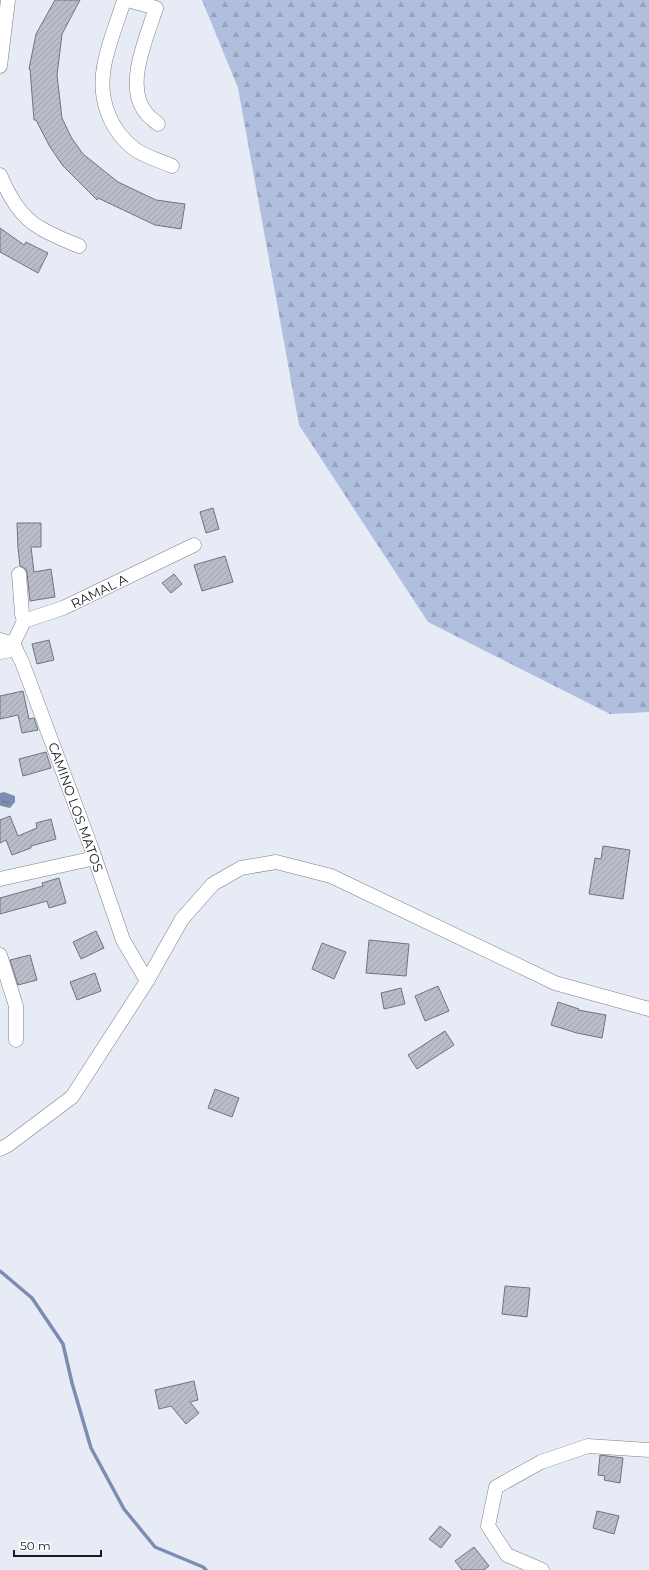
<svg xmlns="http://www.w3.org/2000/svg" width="649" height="1570" font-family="Montserrat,sans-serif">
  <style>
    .forest { fill: url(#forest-firs) }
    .water { fill: url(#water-ripples) }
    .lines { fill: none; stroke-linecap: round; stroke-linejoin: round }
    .stream { stroke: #7b8db3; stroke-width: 3.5 }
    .building { fill: url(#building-hatch); stroke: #6f747d }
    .minor-casing { stroke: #7a7f88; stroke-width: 15 }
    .minor { stroke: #fff; stroke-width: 14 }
    .labels { text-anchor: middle; stroke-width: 3; stroke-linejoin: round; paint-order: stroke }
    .street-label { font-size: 13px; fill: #181a1d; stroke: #fff }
  </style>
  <defs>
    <pattern id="forest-firs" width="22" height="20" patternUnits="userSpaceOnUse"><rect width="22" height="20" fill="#b0bfdd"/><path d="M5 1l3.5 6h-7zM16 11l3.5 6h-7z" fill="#97a4bd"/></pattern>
    <pattern id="water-ripples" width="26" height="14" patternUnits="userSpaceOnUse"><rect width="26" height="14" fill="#7b8db3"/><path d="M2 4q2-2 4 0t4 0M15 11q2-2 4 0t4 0" fill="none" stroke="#647291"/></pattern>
    <pattern id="building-hatch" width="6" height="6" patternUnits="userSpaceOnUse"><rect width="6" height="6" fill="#b9bdc7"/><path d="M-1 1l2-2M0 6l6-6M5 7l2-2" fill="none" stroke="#9ea2aa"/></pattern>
  </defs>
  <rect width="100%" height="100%" fill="#e6ebf5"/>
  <polygon class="forest" points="202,0 649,0 649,712 610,714 428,622 299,425 238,88"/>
  <polygon class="water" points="4,792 15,796 15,802 10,808 1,806 0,805 0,793"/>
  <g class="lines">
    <polyline class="stream" points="0,1271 32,1298 63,1344 72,1383 91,1448 124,1509 155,1547 203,1567 206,1570"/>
  </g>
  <g class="building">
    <polygon points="55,0 80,0 62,34 57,75 62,118 71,137 83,154 118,182 156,200 185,204 181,229 155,225 98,198 97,200 63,166 50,147 36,120 34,120 30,69 29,69 36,34"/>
    <polygon points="0,228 24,245 26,242 48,253 38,273 0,252"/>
    <polygon points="213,508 219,529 206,533 200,512"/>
    <polygon points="17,523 41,523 41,547 31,547 34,572 51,569 55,597 30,601 27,573 26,569 20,566 18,548"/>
    <polygon points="225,556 233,582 202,591 194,565"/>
    <polygon points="174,574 182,584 171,593 162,583"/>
    <polygon points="49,640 54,660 37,664 32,644"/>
    <polygon points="23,691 29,719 34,718 38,730 22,733 18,715 0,719 0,696"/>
    <polygon points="46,752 51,768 23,776 19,759"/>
    <polygon points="10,816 18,836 37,828 36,823 51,819 56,839 31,846 31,848 12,855 6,840 0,843 0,820"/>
    <polygon points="603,846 630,850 623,899 589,894 595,858 601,859"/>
    <polygon points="59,878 66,903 49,908 47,901 0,914 0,898 43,886 42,883"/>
    <polygon points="96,931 104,948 81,959 73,942"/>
    <polygon points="369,940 409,944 406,976 366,973"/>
    <polygon points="322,943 346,952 334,979 312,969"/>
    <polygon points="30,955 37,980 18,985 10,960"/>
    <polygon points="95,973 101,991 77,1000 70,982"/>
    <polygon points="438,986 449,1011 425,1021 415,996"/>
    <polygon points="401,988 405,1004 384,1009 381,993"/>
    <polygon points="558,1002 579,1009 578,1010 606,1015 602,1038 577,1033 551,1025"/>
    <polygon points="445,1031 454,1045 417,1069 408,1055"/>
    <polygon points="215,1089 239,1098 232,1117 208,1108"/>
    <polygon points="505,1286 530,1288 527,1317 502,1314"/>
    <polygon points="194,1381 198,1400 190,1402 199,1413 186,1424 171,1406 159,1409 155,1390"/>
    <polygon points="600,1455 623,1458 620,1483 604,1480 605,1476 598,1475"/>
    <polygon points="597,1511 619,1516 614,1534 593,1528"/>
    <polygon points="440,1526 451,1535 441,1548 429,1539"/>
    <polygon points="474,1547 489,1566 484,1570 462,1570 455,1561"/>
  </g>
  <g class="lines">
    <g class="minor-casing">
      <g id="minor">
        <path d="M124,0C118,21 107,46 104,67C98,99 110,131 136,150C146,157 161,161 172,166"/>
        <path d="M128,0L156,8C147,37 123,88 147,114C150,118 155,121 158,124"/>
        <polyline points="0,66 8,0"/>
        <path d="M0,175C9,196 21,218 42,229C54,236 67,241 79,246"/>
        <polyline points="19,574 22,614 24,621"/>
        <polyline points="0,640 13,644 22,662 91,847 123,940 147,981"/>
        <polyline points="13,644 24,621 63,608 194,545"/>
        <polyline points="0,652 16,649"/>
        <polyline points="0,879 95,858"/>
        <polyline points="0,955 16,1006 16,1040"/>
        <polyline points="0,1149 8,1145 72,1097 147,981 182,919 213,884 241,868 276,862 331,876 555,983 649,1009"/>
        <polyline points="542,1570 507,1555 488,1526 496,1487 541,1462 588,1446 649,1450"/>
      </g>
    </g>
    <use href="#minor" class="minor"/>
  </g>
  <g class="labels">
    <g class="street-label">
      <text transform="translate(99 591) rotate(-26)" y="5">RAMAL A</text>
      <text transform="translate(76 807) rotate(70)" y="5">CAMINO LOS MATOS</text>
    </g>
  </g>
  <path d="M14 1550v6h87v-6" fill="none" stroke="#181a1d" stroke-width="2"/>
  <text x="20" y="1550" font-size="12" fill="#181a1d" stroke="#ffffff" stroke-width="3" paint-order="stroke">50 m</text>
</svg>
